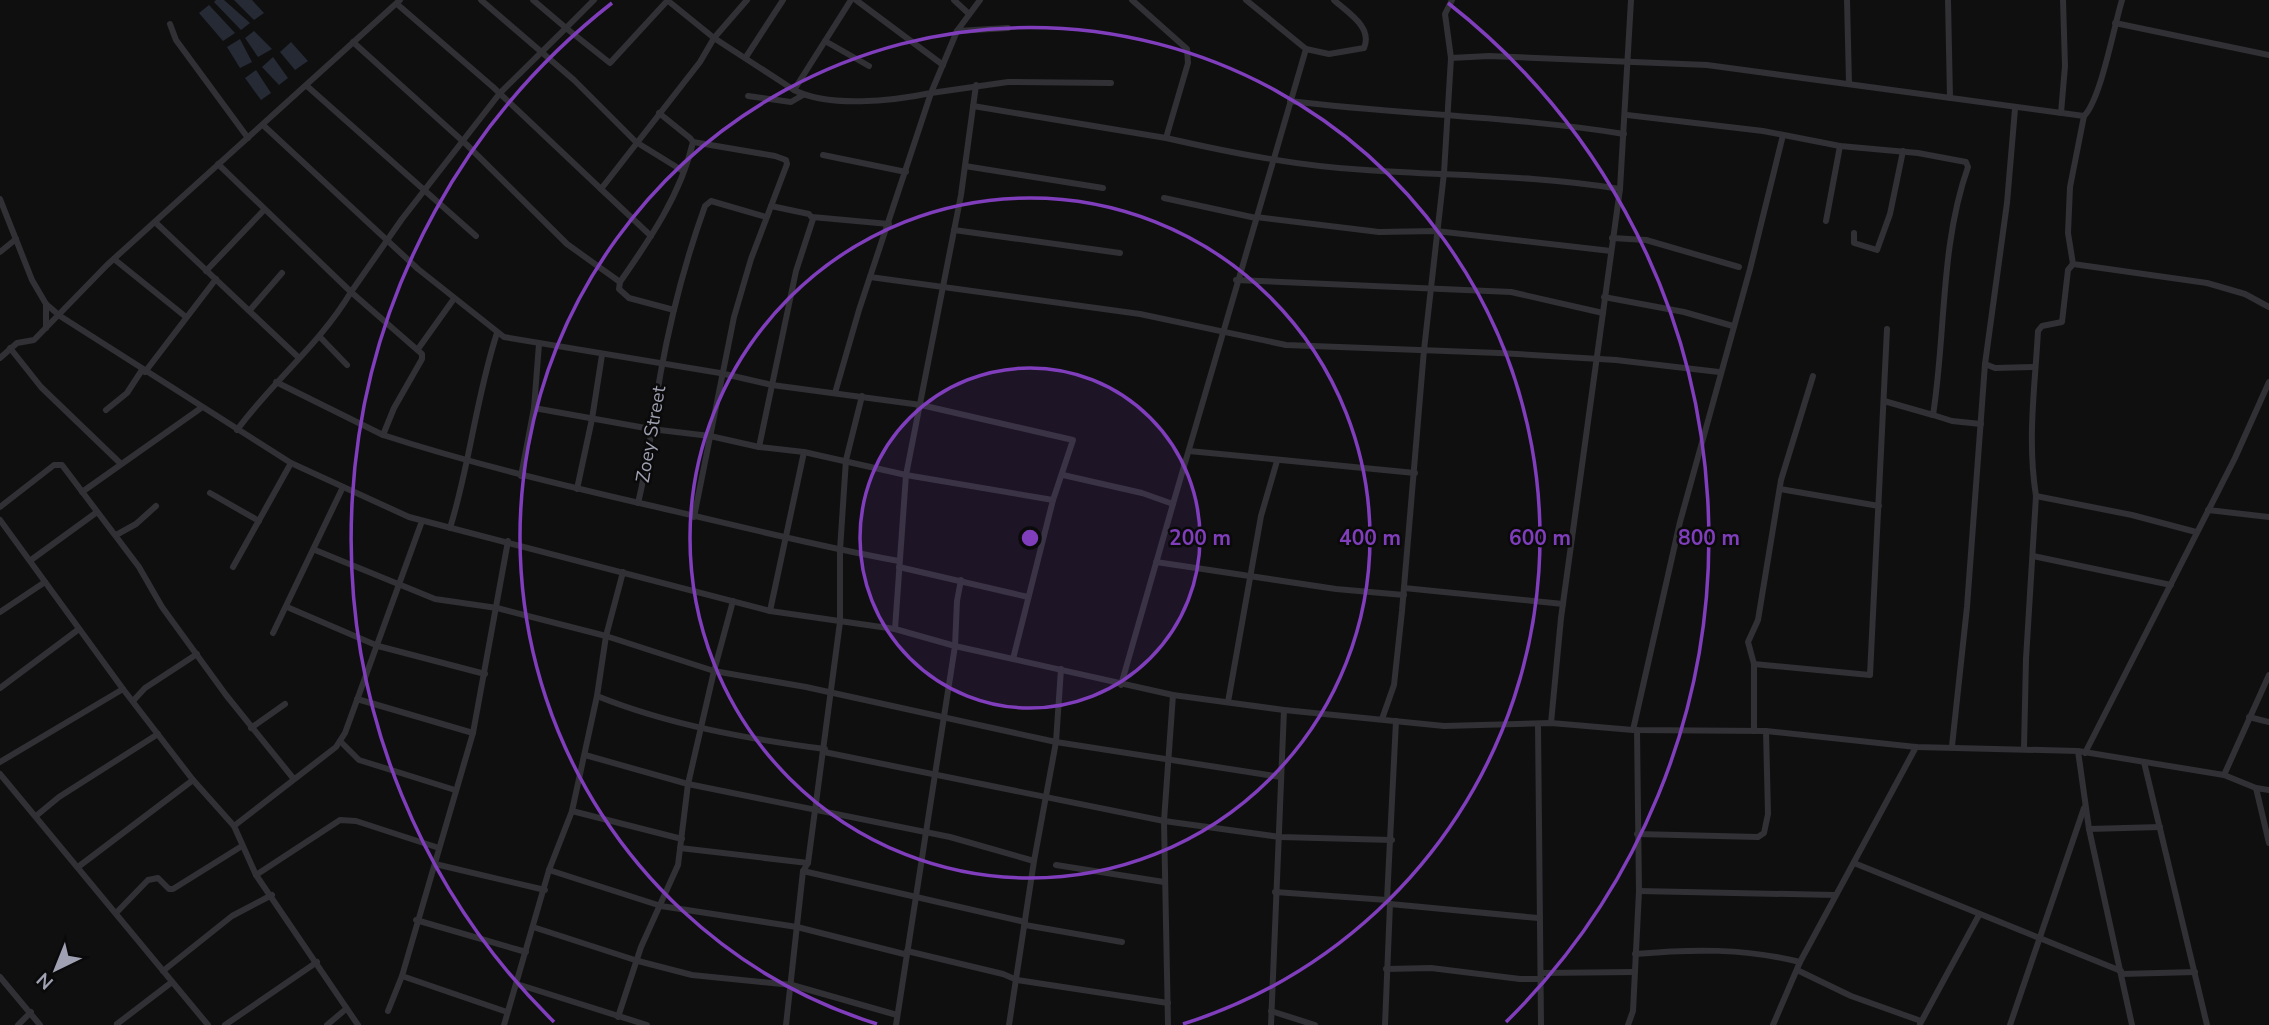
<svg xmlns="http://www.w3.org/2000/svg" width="2269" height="1025" font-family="'Nunito Sans',sans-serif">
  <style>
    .water { fill: #252a34 }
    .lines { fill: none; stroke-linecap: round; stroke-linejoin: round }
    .minor { stroke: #303035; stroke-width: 6 }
    .ring { fill: none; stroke: #803ebd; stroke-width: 3.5 }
    .labels { text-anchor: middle; stroke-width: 5; stroke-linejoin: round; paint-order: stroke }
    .street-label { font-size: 19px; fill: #9fa1b2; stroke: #0a0a0b }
    .centre { fill: #803ebd; stroke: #0a0a0b; stroke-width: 3.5 }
    .ring-label { font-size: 21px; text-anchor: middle; font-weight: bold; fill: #803ebd; stroke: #0a0a0b; stroke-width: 5; stroke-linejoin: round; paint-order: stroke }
  </style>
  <rect width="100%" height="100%" fill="#0f0f10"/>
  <g class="water">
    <polygon points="216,0 224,0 250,23 241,30 214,2"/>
    <polygon points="234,0 252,0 264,13 254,20"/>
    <polygon points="209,5 235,33 223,41 199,13"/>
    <polygon points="254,31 272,49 258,57 245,38"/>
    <polygon points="240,39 252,62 240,68 227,47"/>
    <polygon points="291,42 308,61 295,70 280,52"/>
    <polygon points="273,57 288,78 279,85 262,67"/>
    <polygon points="256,70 271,93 261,100 245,78"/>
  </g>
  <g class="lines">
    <g class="minor">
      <polyline points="481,0 574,80 636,142 683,171"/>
      <polyline points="533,0 566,28 594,0"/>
      <polyline points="667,0 714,38 794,90 851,0"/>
      <polyline points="856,0 943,65"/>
      <polyline points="954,0 968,13"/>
      <path d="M1132,0L1187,49L1188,63L1166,138C1232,153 1298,166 1366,170C1451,176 1535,175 1620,189"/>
      <polyline points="1246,0 1306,49"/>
      <polyline points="1847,0 1849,83"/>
      <polyline points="1948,0 1950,98"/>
      <polyline points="397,4 493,87 601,189 700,62 714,38 747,0"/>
      <polyline points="2115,23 2269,55"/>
      <polyline points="170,24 176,40 248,138"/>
      <polyline points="957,31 1008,28"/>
      <polyline points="825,41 869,66"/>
      <polyline points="353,42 467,145 567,244 620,282"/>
      <polyline points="746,57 783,0"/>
      <path d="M1451,58L1489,56L1707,65L2084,116C2101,99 2114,26 2122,0"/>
      <polyline points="307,86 476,236"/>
      <path d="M794,90C829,108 893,101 931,93L957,31L980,0"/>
      <polyline points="748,96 791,102 803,95"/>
      <path d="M1290,101C1401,115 1513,116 1624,134"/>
      <polyline points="973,106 1166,138"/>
      <path d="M659,113L690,138L693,142C681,194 650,239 620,282L619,289L629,298L674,310"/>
      <polyline points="2061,113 2065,66 2063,0"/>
      <path d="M1627,115L1763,131L1840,146L1918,153L1966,162L1968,167C1940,246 1946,333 1933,415L1884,401"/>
      <polyline points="2084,116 2070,187 2068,233 2073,264 2207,283 2245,294 2269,307"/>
      <polyline points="263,125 418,269 504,337 720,373 772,385 921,405 1073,440 1053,500 1013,659"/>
      <polyline points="693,142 775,156 786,160 787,164 751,259 734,317 694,517"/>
      <polyline points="823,155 906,172"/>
      <polyline points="218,164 351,292 402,219 500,93 566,28 610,63 668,0"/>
      <polyline points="965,166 1103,188"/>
      <polyline points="601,189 651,236"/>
      <polyline points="1164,198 1256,218"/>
      <polyline points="0,199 32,280 46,304 60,316 291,463 409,517 770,611 895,629 955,646 1173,695 1284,710 1444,726 1551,723 1633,730 1766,731 1916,747 2078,751 2224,775 2256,788 2269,790"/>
      <polyline points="812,217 889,224"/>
      <polyline points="1256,217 1379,232 1436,231 1611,251"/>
      <polyline points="1826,221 1840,146"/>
      <polyline points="155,222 298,357"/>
      <polyline points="954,230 1120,253"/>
      <polyline points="1854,233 1854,243 1877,250 1890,214 1903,151"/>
      <polyline points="1612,238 1646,240 1739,267"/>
      <polyline points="0,252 16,239"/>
      <polyline points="114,259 186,317"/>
      <polyline points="206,271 264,210"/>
      <polyline points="870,277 1140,314 1286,345 1499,353 1616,360 1719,372"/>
      <polyline points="1236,280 1511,292 1603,313"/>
      <polyline points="1604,297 1684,312 1733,326"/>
      <polyline points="250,310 282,273"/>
      <polyline points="46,328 46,304"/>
      <polyline points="320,337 347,365"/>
      <polyline points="10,348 41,387 120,463"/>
      <polyline points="418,349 453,300"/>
      <polyline points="0,358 17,343 34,340 107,265 400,0"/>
      <polyline points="1985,364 1995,368 2033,367"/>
      <polyline points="145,372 216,279"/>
      <polyline points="276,382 383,435"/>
      <polyline points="835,393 859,310 931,93 1008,82 1111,83"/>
      <polyline points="534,408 651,429 710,436 759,447 804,452 906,475 1053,500"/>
      <polyline points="106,410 127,393 142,370"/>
      <polyline points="1933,415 1952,421 1981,424"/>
      <path d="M237,430C272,382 320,344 351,292L422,354V359L394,408L383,435C466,462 550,482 635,502C723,522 810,545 899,561"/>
      <polyline points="759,447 796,271 813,219 809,214 771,206"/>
      <polyline points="1189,451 1415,473"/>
      <path d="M1063,475L1142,493L1173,504L1306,49L1329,54L1364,48C1373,27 1348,13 1334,0"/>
      <polyline points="521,476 534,408 539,344"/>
      <polyline points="577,489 592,419 602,355"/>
      <polyline points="1780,489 1879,506"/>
      <polyline points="82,492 201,408"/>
      <polyline points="210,493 259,521"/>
      <path d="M2036,496C2027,439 2035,387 2038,331L2042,326L2062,322L2068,270L2073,264"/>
      <path d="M638,503C649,459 653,415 661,371C671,316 686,259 705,206L711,201L766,217"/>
      <polyline points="0,507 54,465 62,465 139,567 162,607 226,695 293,778"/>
      <polyline points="2208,510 2269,517"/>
      <polyline points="0,520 123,689 193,780 234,826 256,875 358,1025"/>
      <path d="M450,528C470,464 476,397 497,333"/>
      <polyline points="116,535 136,524 156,506"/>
      <polyline points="315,550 435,599 497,608 606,636 714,671 733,601"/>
      <polyline points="2033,556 2171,585"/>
      <polyline points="31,560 97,512"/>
      <polyline points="1156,562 1336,589 1404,595"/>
      <polyline points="233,567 291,463"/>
      <polyline points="899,567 1028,597"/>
      <polyline points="1404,588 1563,604"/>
      <polyline points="287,607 378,646 485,674"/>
      <polyline points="770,611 804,452"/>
      <polyline points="0,612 45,582"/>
      <polyline points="895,629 906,475 961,195 976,85"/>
      <polyline points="273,633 342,489"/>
      <polyline points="1754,664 1870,675 1887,329"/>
      <polyline points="1121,685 1173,504"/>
      <polyline points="0,688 79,629"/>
      <path d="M597,696C669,725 748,739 825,749"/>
      <polyline points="357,699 473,733"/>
      <polyline points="133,701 145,688 197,654"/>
      <polyline points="1228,702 1261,516 1277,461"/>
      <polyline points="2249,717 2269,722"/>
      <polyline points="1382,719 1394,685 1402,611 1424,350 1444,173 1451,58 1445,14 1452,0"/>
      <polyline points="1551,723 1561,618 1620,189 1631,0"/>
      <polyline points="1538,725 1541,1025"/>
      <polyline points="251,728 285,704"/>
      <polyline points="1633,730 1680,522 1750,269 1783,135"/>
      <polyline points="1754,731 1754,664 1748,642 1758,620 1781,480 1813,376"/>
      <polyline points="340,741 359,760 455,790"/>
      <polyline points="1952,746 1967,607 1985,364 2007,203 2015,109"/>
      <polyline points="2024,748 2026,659 2036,496 2132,515 2196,532"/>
      <polyline points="2078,751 2089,829 2132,1025"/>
      <polyline points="824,752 1164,821 1280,837 1392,840"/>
      <polyline points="2085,753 2235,458 2269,382"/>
      <polyline points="585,755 688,784 950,837 1034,861"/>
      <polyline points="0,762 123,689"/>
      <polyline points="2144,762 2207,1025"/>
      <polyline points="0,774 208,1025"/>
      <polyline points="2224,775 2269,675"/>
      <polyline points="2256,788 2269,843"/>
      <polyline points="572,811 682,839"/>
      <polyline points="36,816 59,797 158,734"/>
      <polyline points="234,826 336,747 345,733 422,521"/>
      <polyline points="2089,829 2160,827"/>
      <polyline points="1637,834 1758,837 1764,833 1768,814 1766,731"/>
      <polyline points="680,848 808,863"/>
      <polyline points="1854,863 2121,971"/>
      <polyline points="435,864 545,890"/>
      <polyline points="1056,865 1164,882"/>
      <polyline points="78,867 193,780"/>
      <polyline points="549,870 661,906 797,927 904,954"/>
      <polyline points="803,871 1025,922"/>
      <polyline points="256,875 340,820 356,821 439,848"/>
      <polyline points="1639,891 1835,895"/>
      <polyline points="1275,892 1387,900"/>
      <polyline points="1390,904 1538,918"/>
      <polyline points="117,912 148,880 158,878 169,889 173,889 242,846"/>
      <polyline points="416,920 526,952"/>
      <polyline points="1025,925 1122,942"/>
      <polyline points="533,927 638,961 692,975 792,985 897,1015"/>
      <polyline points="907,951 1003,974 1017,980 1168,1003"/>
      <path d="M1635,954C1692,949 1744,948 1800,962"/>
      <polyline points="1386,969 1431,968 1520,979 1542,979"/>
      <polyline points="1797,970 1851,996 1921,1021"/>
      <polyline points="163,971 232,916 272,895"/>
      <polyline points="1542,973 1633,972"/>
      <polyline points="2122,974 2195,972"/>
      <polyline points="0,977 40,1025"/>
      <polyline points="517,984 647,1025"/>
      <polyline points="388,1011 402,976"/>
      <polyline points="1271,1011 1315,1025"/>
      <polyline points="507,1012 402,976 473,733 508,541"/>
      <polyline points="618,1017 641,947 678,865 688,784 714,671 806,687 1056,742 1061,669"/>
      <polyline points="117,1024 172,982"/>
      <polyline points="1920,1024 1979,915"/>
      <polyline points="18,1025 31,1012"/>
      <polyline points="225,1025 317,962"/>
      <polyline points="327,1025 346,1009"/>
      <polyline points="504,1025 549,870 572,811 597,696 606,636 623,572"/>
      <polyline points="786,1025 803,871 808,863 840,622 840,550 846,460 862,396"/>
      <polyline points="896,1025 955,646 957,601 961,580"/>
      <polyline points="1009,1025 1034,861 1056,742 1281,777"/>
      <polyline points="1168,1025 1164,821 1173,695"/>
      <polyline points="1271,1025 1284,710"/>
      <polyline points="1385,1025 1390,904 1387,900 1396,721"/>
      <polyline points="1628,1025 1633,1011 1639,891 1637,730"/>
      <polyline points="1773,1025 1800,962 1916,747"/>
      <polyline points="2010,1025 2084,808"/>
    </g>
  </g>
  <circle cx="1030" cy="538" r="170" fill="#803ebd" fill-opacity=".12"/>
  <g class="ring">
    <circle cx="1030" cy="538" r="170"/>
    <circle cx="1030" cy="538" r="340"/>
    <path d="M877 1024A510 510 0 1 1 1183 1024"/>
    <path d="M554 1022A679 679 0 0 1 612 3M1448 3A679 679 0 0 1 1506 1022"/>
  </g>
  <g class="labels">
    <g class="street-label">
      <text transform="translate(650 434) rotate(-80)" y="7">Zoey Street</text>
    </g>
  </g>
  <circle cx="1030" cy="538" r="10" class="centre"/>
  <g class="ring-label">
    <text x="1200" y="545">200 m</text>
    <text x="1370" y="545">400 m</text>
    <text x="1540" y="545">600 m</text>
    <text x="1709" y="545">800 m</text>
  </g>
  <g transform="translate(56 969) rotate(223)" stroke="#0a0a0b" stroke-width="5" paint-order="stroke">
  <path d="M0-5L12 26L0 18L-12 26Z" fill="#9fa1b2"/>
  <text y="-10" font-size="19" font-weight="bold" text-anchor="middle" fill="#9fa1b2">N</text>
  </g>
</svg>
